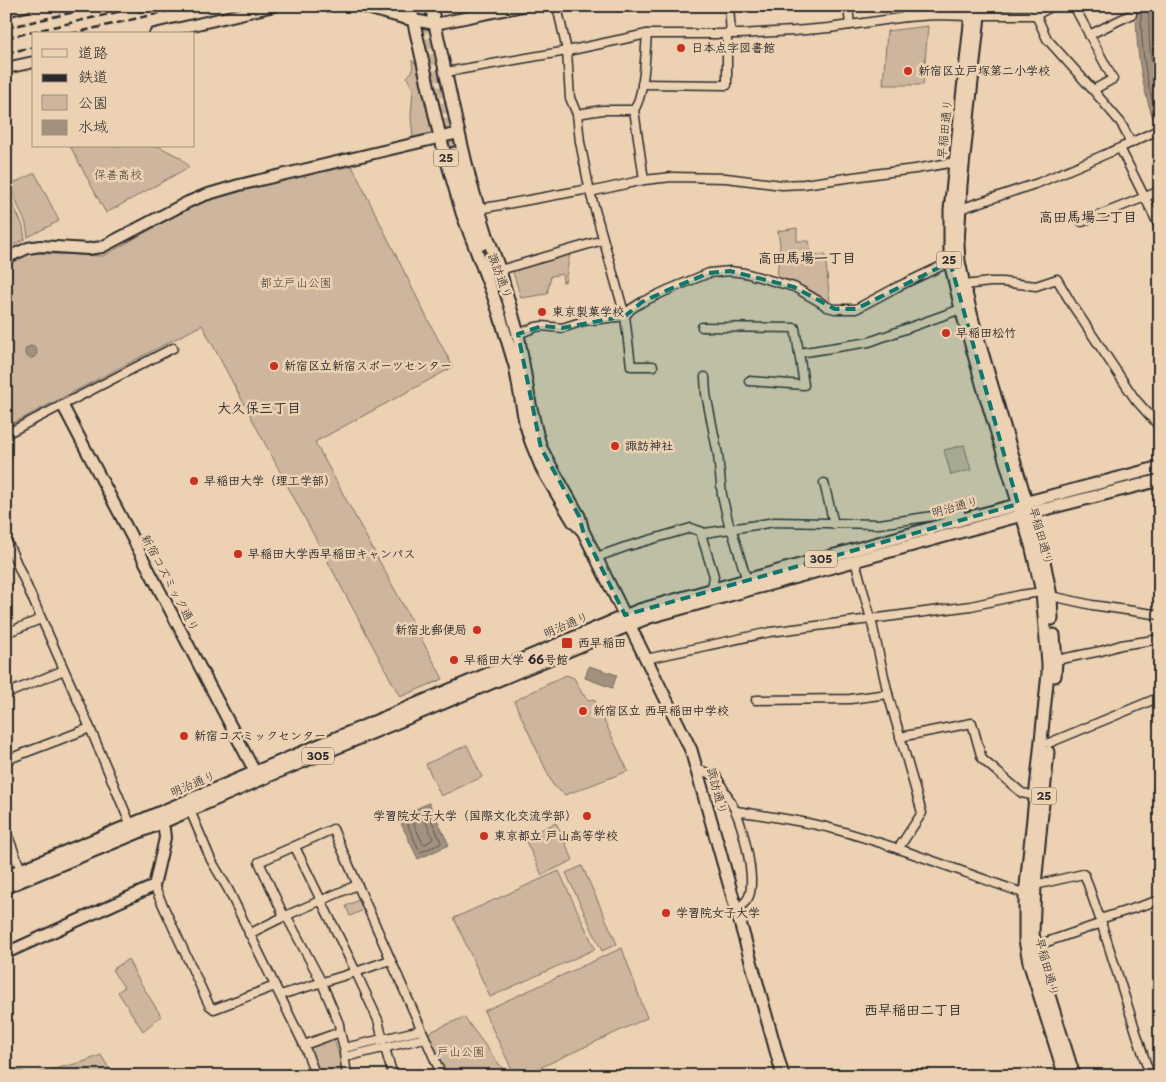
<svg xmlns="http://www.w3.org/2000/svg" width="1166" height="1082" font-family="'Playpen Sans','Klee One',sans-serif">
  <style>
    .green { fill: #cdb69d; stroke: #7c7064 }
    .water { fill: #a2917f; stroke: #72685d }
    .lines { fill: none; stroke-linecap: round; stroke-linejoin: round }
    .shore { stroke: #5b544d; stroke-width: 1 }
    .primary-tunnel { stroke: #c5b098; stroke-width: 11; stroke-dasharray: 11 5.5; stroke-linecap: butt }
    .street-casing { stroke: #2b2b2b; stroke-width: 11 }
    .secondary-casing { stroke: #2b2b2b; stroke-width: 14 }
    .primary-casing { stroke: #2b2b2b; stroke-width: 15 }
    .street { stroke: #ecd1b3; stroke-width: 8 }
    .secondary { stroke: #ecd1b3; stroke-width: 10 }
    .primary { stroke: #ecd1b3; stroke-width: 11 }
    .rail { stroke: #2b2b2b; stroke-width: 2.5; stroke-dasharray: 8 4; stroke-linecap: butt }
    .marked { fill: #0f766e; fill-opacity: 0.2; stroke: #0f766e; stroke-width: 4; stroke-dasharray: 10 6; stroke-linejoin: round }
    .poi-dot { fill: #c8321e; stroke: #ecd1b3; stroke-width: 2 }
    .labels { text-anchor: middle; stroke-width: 5; stroke-linejoin: round; paint-order: stroke }
    .shield { fill: #ecd1b3; stroke: #655d54; stroke-width: 1 }
    .shield-label { font-size: 11px; font-weight: bold; fill: #2b2b2b }
    .poi-label { font-size: 12px; font-weight: bold; fill: #2b2b2b; stroke: #ecd1b3; text-anchor: start }
    .street-label { font-size: 12px; fill: #2b2b2b; stroke: #ecd1b3 }
    .park-label { font-size: 12px; fill: #43403c; stroke: #ecd1b3 }
    .neighbourhood-label { font-size: 14px; font-weight: bold; fill: #2b2b2b; stroke: #ecd1b3 }
  </style>
  <rect width="100%" height="100%" fill="#ecd1b3"/>
  <filter id="ink" filterUnits="userSpaceOnUse"><feTurbulence type="fractalNoise" baseFrequency=".02" numOctaves="2"/><feDisplacementMap in="SourceGraphic" scale="10" xChannelSelector="R" yChannelSelector="G"/><feConvolveMatrix kernelMatrix="1 2 1 2 8 2 1 2 1" color-interpolation-filters="sRGB"/></filter>
  <g filter="url(#ink)">
    <g class="green">
      <polygon points="928,26 923,85 883,85 887,31"/>
      <path d="M412,60L418,66L433,133L413,138L411,116L413,90L407,77C413,72 413,68 412,60Z"/>
      <polygon points="70,146 158,146 181,158 189,167 106,213"/>
      <polygon points="352,166 428,320 453,367 315,442 443,679 400,697 202,325 6,427 6,266 31,253 103,256 199,203 286,179"/>
      <polygon points="35,173 59,221 28,237 26,224 9,185"/>
      <polygon points="6,190 23,226 25,239 6,249"/>
      <path d="M797,228V241H809L811,255L825,254L830,303C811,289 800,283 777,277L780,245L778,231Z"/>
      <polygon points="570,252 565,282 563,282 562,274 551,276 547,294 521,298 513,272 515,268"/>
      <polygon points="964,445 971,470 951,475 944,450"/>
      <polygon points="566,675 574,678 583,695 584,695 587,699 590,700 594,699 628,771 565,795 553,785 514,701"/>
      <polygon points="467,745 482,777 441,796 426,764"/>
      <polygon points="556,823 573,860 542,875 524,837"/>
      <polygon points="582,866 617,944 602,951 566,873"/>
      <polygon points="559,871 595,949 490,997 454,918"/>
      <polygon points="361,899 366,909 350,916 346,906"/>
      <polygon points="622,948 647,1018 522,1076 515,1076 484,1011"/>
      <polygon points="128,959 137,977 161,1016 143,1031 118,992 124,987 112,970"/>
      <polygon points="464,1017 508,1076 446,1076 428,1033"/>
      <polygon points="334,1039 341,1060 344,1076 320,1076 310,1048"/>
      <polygon points="101,1055 111,1072 107,1076 6,1076 6,1068 33,1074 83,1062"/>
    </g>
    <g class="water">
      <path d="M1136,6H1154V36L1160,76V137C1142,92 1136,55 1136,6Z"/>
      <circle cx="31" cy="352" r="6"/>
      <polygon points="589,666 617,675 612,688 585,678"/>
      <polygon points="429,803 449,845 418,859 398,817"/>
    </g>
    <g class="lines">
      <g class="shore">
        <path d="M1141,6C1141,48 1145,84 1160,123"/>
        <path d="M1149,6C1149,21 1148,56 1154,68L1160,70"/>
        <polygon points="425,810 428,812 441,842 440,844 421,852 419,850 406,821 407,819"/>
        <polygon points="422,819 425,820 433,838 432,840 425,844 422,842 414,824 415,822"/>
      </g>
      <polyline class="primary-tunnel" points="421,6 454,153"/>
      <g class="street-casing">
        <g id="street">
          <polyline points="557,6 567,51 570,98 577,114 580,142 590,192 625,316 631,366 653,366"/>
          <polyline points="729,6 731,34"/>
          <polyline points="848,6 850,25"/>
          <polyline points="906,6 906,17"/>
          <polyline points="1035,6 1036,15 1047,39 1093,90 1121,123 1131,143"/>
          <polyline points="1074,6 1113,79 1093,90"/>
          <polyline points="979,15 1036,15 1053,6"/>
          <polyline points="1089,35 1132,14"/>
          <polyline points="1158,49 1160,48"/>
          <polyline points="446,72 567,51 647,34 740,34 794,31 829,28 906,17 935,15 970,16"/>
          <polyline points="642,84 727,85 727,33"/>
          <polyline points="577,114 602,110 634,110"/>
          <polyline points="1120,148 1160,228"/>
          <path d="M644,180L634,110C645,93 645,55 647,34"/>
          <polyline points="590,192 644,180 672,177 726,178 782,185 804,184 882,173 915,169 955,162"/>
          <polyline points="479,209 589,189"/>
          <polyline points="957,210 1038,183 1120,148 1160,129"/>
          <polyline points="1082,222 1160,191"/>
          <polyline points="500,271 507,268 603,240"/>
          <polyline points="964,285 990,282 1002,282 1036,286 1057,279 1071,303 1135,399 1160,427"/>
          <polyline points="702,327 795,328 799,353"/>
          <polyline points="518,334 536,327 542,326 562,328 584,321 625,316 631,309 642,302 670,289 709,273 730,271 745,273 794,287 820,302 827,307 835,309 856,309 897,287 950,262"/>
          <polyline points="705,377 706,394 718,455 722,495 730,529 733,534 745,574 748,580"/>
          <polyline points="749,381 804,385 799,353 869,342 961,309"/>
          <polyline points="6,434 173,348"/>
          <polyline points="824,483 834,524"/>
          <polyline points="700,531 714,576 712,589"/>
          <polyline points="6,539 90,728 132,828"/>
          <polyline points="597,557 625,547 691,528 705,533 775,522 879,524 960,512"/>
          <polyline points="1051,596 1092,605 1160,615"/>
          <polyline points="6,633 41,619"/>
          <polyline points="646,659 770,632 971,606 1020,595 1042,592"/>
          <polyline points="1056,660 1101,651 1121,645 1160,639"/>
          <polyline points="6,694 64,670"/>
          <polyline points="888,694 922,813 898,849"/>
          <polyline points="756,700 850,699 888,694 871,619 855,561"/>
          <polyline points="900,737 972,723 982,759 1022,793 1036,796"/>
          <polyline points="1049,743 1160,697"/>
          <polyline points="6,760 90,728"/>
          <path d="M697,769L716,776C722,787 729,798 735,810C743,827 756,878 749,896C747,902 741,906 736,910"/>
          <polyline points="189,808 211,860 228,889 304,1045 316,1076"/>
          <path d="M736,811C767,816 799,820 830,828C894,845 957,870 1020,892L1025,895"/>
          <polyline points="6,831 21,870"/>
          <polyline points="295,847 356,972 378,1020 383,1040"/>
          <polyline points="357,885 285,916 288,919 322,983 339,1024 340,1032 344,1048 421,1030"/>
          <polyline points="1035,885 1083,874 1085,876 1100,919 1150,1076"/>
          <polyline points="154,886 209,1005 214,1009 275,986"/>
          <polyline points="1100,919 1160,900"/>
          <polyline points="249,934 285,916 283,914 259,862 333,829 442,1076"/>
          <polyline points="1035,946 1102,923"/>
          <polyline points="280,995 356,972 390,960"/>
          <polyline points="304,1045 340,1032"/>
          <polyline points="385,1048 393,1076"/>
          <polyline points="344,1053 347,1076"/>
          <polyline points="345,1057 425,1038"/>
        </g>
      </g>
      <g class="secondary-casing">
        <g id="secondary">
          <polyline points="360,6 403,18 435,24 523,6"/>
          <polyline points="6,11 26,6"/>
          <polyline points="155,34 274,6"/>
          <polyline points="6,68 34,62"/>
          <polyline points="6,258 28,248 40,246 88,249 102,247 188,202 205,195 239,185 459,133"/>
          <polyline points="63,406 255,772"/>
          <polyline points="6,953 154,886 165,838 164,829 161,823"/>
        </g>
      </g>
      <g class="primary-casing">
        <g id="primary">
          <polyline points="410,6 440,137 462,213 492,292 500,316 515,366 525,422 531,442 542,469 573,521 582,530"/>
          <polyline points="431,6 456,121 471,184 487,235 500,271 518,334 530,404 537,434 541,448 550,465 579,516 583,531 691,750 745,940 783,1076"/>
          <polyline points="970,6 970,24 950,210 950,262 961,309 983,387 1031,545 1042,592 1048,664 1048,673 1025,895 1025,940 1029,962 1065,1076"/>
          <polyline points="980,6 961,185 958,245 959,261 964,285 974,325 1044,561 1051,596 1052,619"/>
          <polyline points="454,153 464,195 482,244"/>
          <polyline points="1054,635 1056,660 1055,676"/>
          <polyline points="1048,752 1035,885 1033,933 1037,957 1074,1076"/>
          <polyline points="6,876 130,825 639,610 967,518 1160,467"/>
          <polyline points="6,887 161,823 271,775 630,625 650,617 1022,515 1160,480"/>
        </g>
      </g>
      <use href="#street" class="street"/>
      <use href="#secondary" class="secondary"/>
      <use href="#primary" class="primary"/>
      <g class="rail">
        <polyline points="138,12 162,6"/>
        <polyline points="184,12 211,6"/>
        <polyline points="6,28 100,6"/>
        <polyline points="70,34 190,6"/>
        <polyline points="6,38 143,6"/>
        <polyline points="6,53 34,47"/>
      </g>
    </g>
  </g>
  <path class="marked" d="M950,262L1018,504L625,615L583,531L579,516L541,448L518,334L542,326L562,328L625,316L642,302L670,289L709,273L730,271L794,287L835,309H856Z"/>
  <g class="poi-dot">
    <circle cx="681" cy="48" r="5"/>
    <circle cx="908" cy="71" r="5"/>
    <circle cx="542" cy="312" r="5"/>
    <circle cx="946" cy="333" r="5"/>
    <circle cx="274" cy="366" r="5"/>
    <circle cx="615" cy="446" r="5"/>
    <circle cx="194" cy="481" r="5"/>
    <circle cx="238" cy="554" r="5"/>
    <circle cx="477" cy="630" r="5"/>
    <rect x="561" y="637" width="12" height="12" rx="2.5"/>
    <circle cx="454" cy="660" r="5"/>
    <circle cx="583" cy="711" r="5"/>
    <circle cx="184" cy="736" r="5"/>
    <circle cx="587" cy="816" r="5"/>
    <circle cx="484" cy="836" r="5"/>
    <circle cx="666" cy="913" r="5"/>
  </g>
  <g class="labels">
    <g class="shield">
      <rect x="433.5" y="149.5" width="25" height="17" rx="4"/>
      <rect x="936.5" y="251.5" width="25" height="17" rx="4"/>
      <rect x="805" y="550.5" width="32" height="17" rx="4"/>
      <rect x="302" y="747.5" width="32" height="17" rx="4"/>
      <rect x="1031.5" y="787.5" width="25" height="17" rx="4"/>
    </g>
    <g class="shield-label">
      <text x="446" y="162">25</text>
      <text x="949" y="264">25</text>
      <text x="821" y="563">305</text>
      <text x="318" y="760">305</text>
      <text x="1044" y="800">25</text>
    </g>
    <g class="poi-label">
      <text x="691" y="52">日本点字図書館</text>
      <text x="918" y="75">新宿区立戸塚第二小学校</text>
      <text x="552" y="316">東京製菓学校</text>
      <text x="956" y="337">早稲田松竹</text>
      <text x="284" y="370">新宿区立新宿スポーツセンター</text>
      <text x="625" y="450">諏訪神社</text>
      <text x="204" y="485">早稲田大学（理工学部）</text>
      <text x="248" y="558">早稲田大学西早稲田キャンパス</text>
      <text x="467" y="634" text-anchor="end">新宿北郵便局</text>
      <text x="578" y="647">西早稲田</text>
      <text x="464" y="664">早稲田大学 66号館</text>
      <text x="593" y="715">新宿区立 西早稲田中学校</text>
      <text x="194" y="740">新宿コズミックセンター</text>
      <text x="577" y="820" text-anchor="end">学習院女子大学（国際文化交流学部）</text>
      <text x="494" y="840">東京都立 戸山高等学校</text>
      <text x="676" y="917">学習院女子大学</text>
    </g>
    <g class="street-label">
      <text transform="translate(945 129) rotate(-84)" y="4">早稲田通り</text>
      <text transform="translate(500 276) rotate(69)" y="4">諏訪通り</text>
      <text transform="translate(955 507) rotate(-15)" y="4">明治通り</text>
      <text transform="translate(1041 536) rotate(74)" y="4">早稲田通り</text>
      <text transform="translate(170 583) rotate(62)" y="4">新宿コズミック通り</text>
      <text transform="translate(566 625) rotate(-23)" y="4">明治通り</text>
      <text transform="translate(193 784) rotate(-23)" y="4">明治通り</text>
      <text transform="translate(717 791) rotate(75)" y="4">諏訪通り</text>
      <text transform="translate(1047 967) rotate(75)" y="4">早稲田通り</text>
    </g>
    <g class="park-label">
      <text x="118" y="179">保善高校</text>
      <text x="296" y="287">都立戸山公園</text>
      <text x="461" y="1056">戸山公園</text>
    </g>
    <g class="neighbourhood-label">
      <text x="1088" y="222">高田馬場二丁目</text>
      <text x="807" y="263">高田馬場一丁目</text>
      <text x="259" y="413">大久保三丁目</text>
      <text x="913" y="1015">西早稲田二丁目</text>
    </g>
  </g>
  <rect width="1166" height="1082" fill="none" stroke="#ecd1b3" stroke-width="25"/>
  <rect x="12" y="12" width="1141" height="1057" fill="none" stroke="#2b2b2b" stroke-width="2" filter="url(#ink)"/>
  <rect x="32" y="32" width="162" height="115" fill="#ecd1b3" stroke="#9f8f7d"/>
  <rect x="42" y="49" width="25" height="8" fill="#ecd1b3" stroke="#9f8f7d"/>
  <text x="78" y="58" font-size="15" fill="#2b2b2b">道路</text>
  <rect x="42" y="74" width="25" height="8" fill="#2b2b2b" stroke="#9f8f7d"/>
  <text x="78" y="82" font-size="15" fill="#2b2b2b">鉄道</text>
  <rect x="42" y="95" width="25" height="15" fill="#cdb69d" stroke="#9f8f7d"/>
  <text x="78" y="108" font-size="15" fill="#2b2b2b">公園</text>
  <rect x="42" y="120" width="25" height="15" fill="#a2917f" stroke="#9f8f7d"/>
  <text x="78" y="132" font-size="15" fill="#2b2b2b">水域</text>
</svg>
